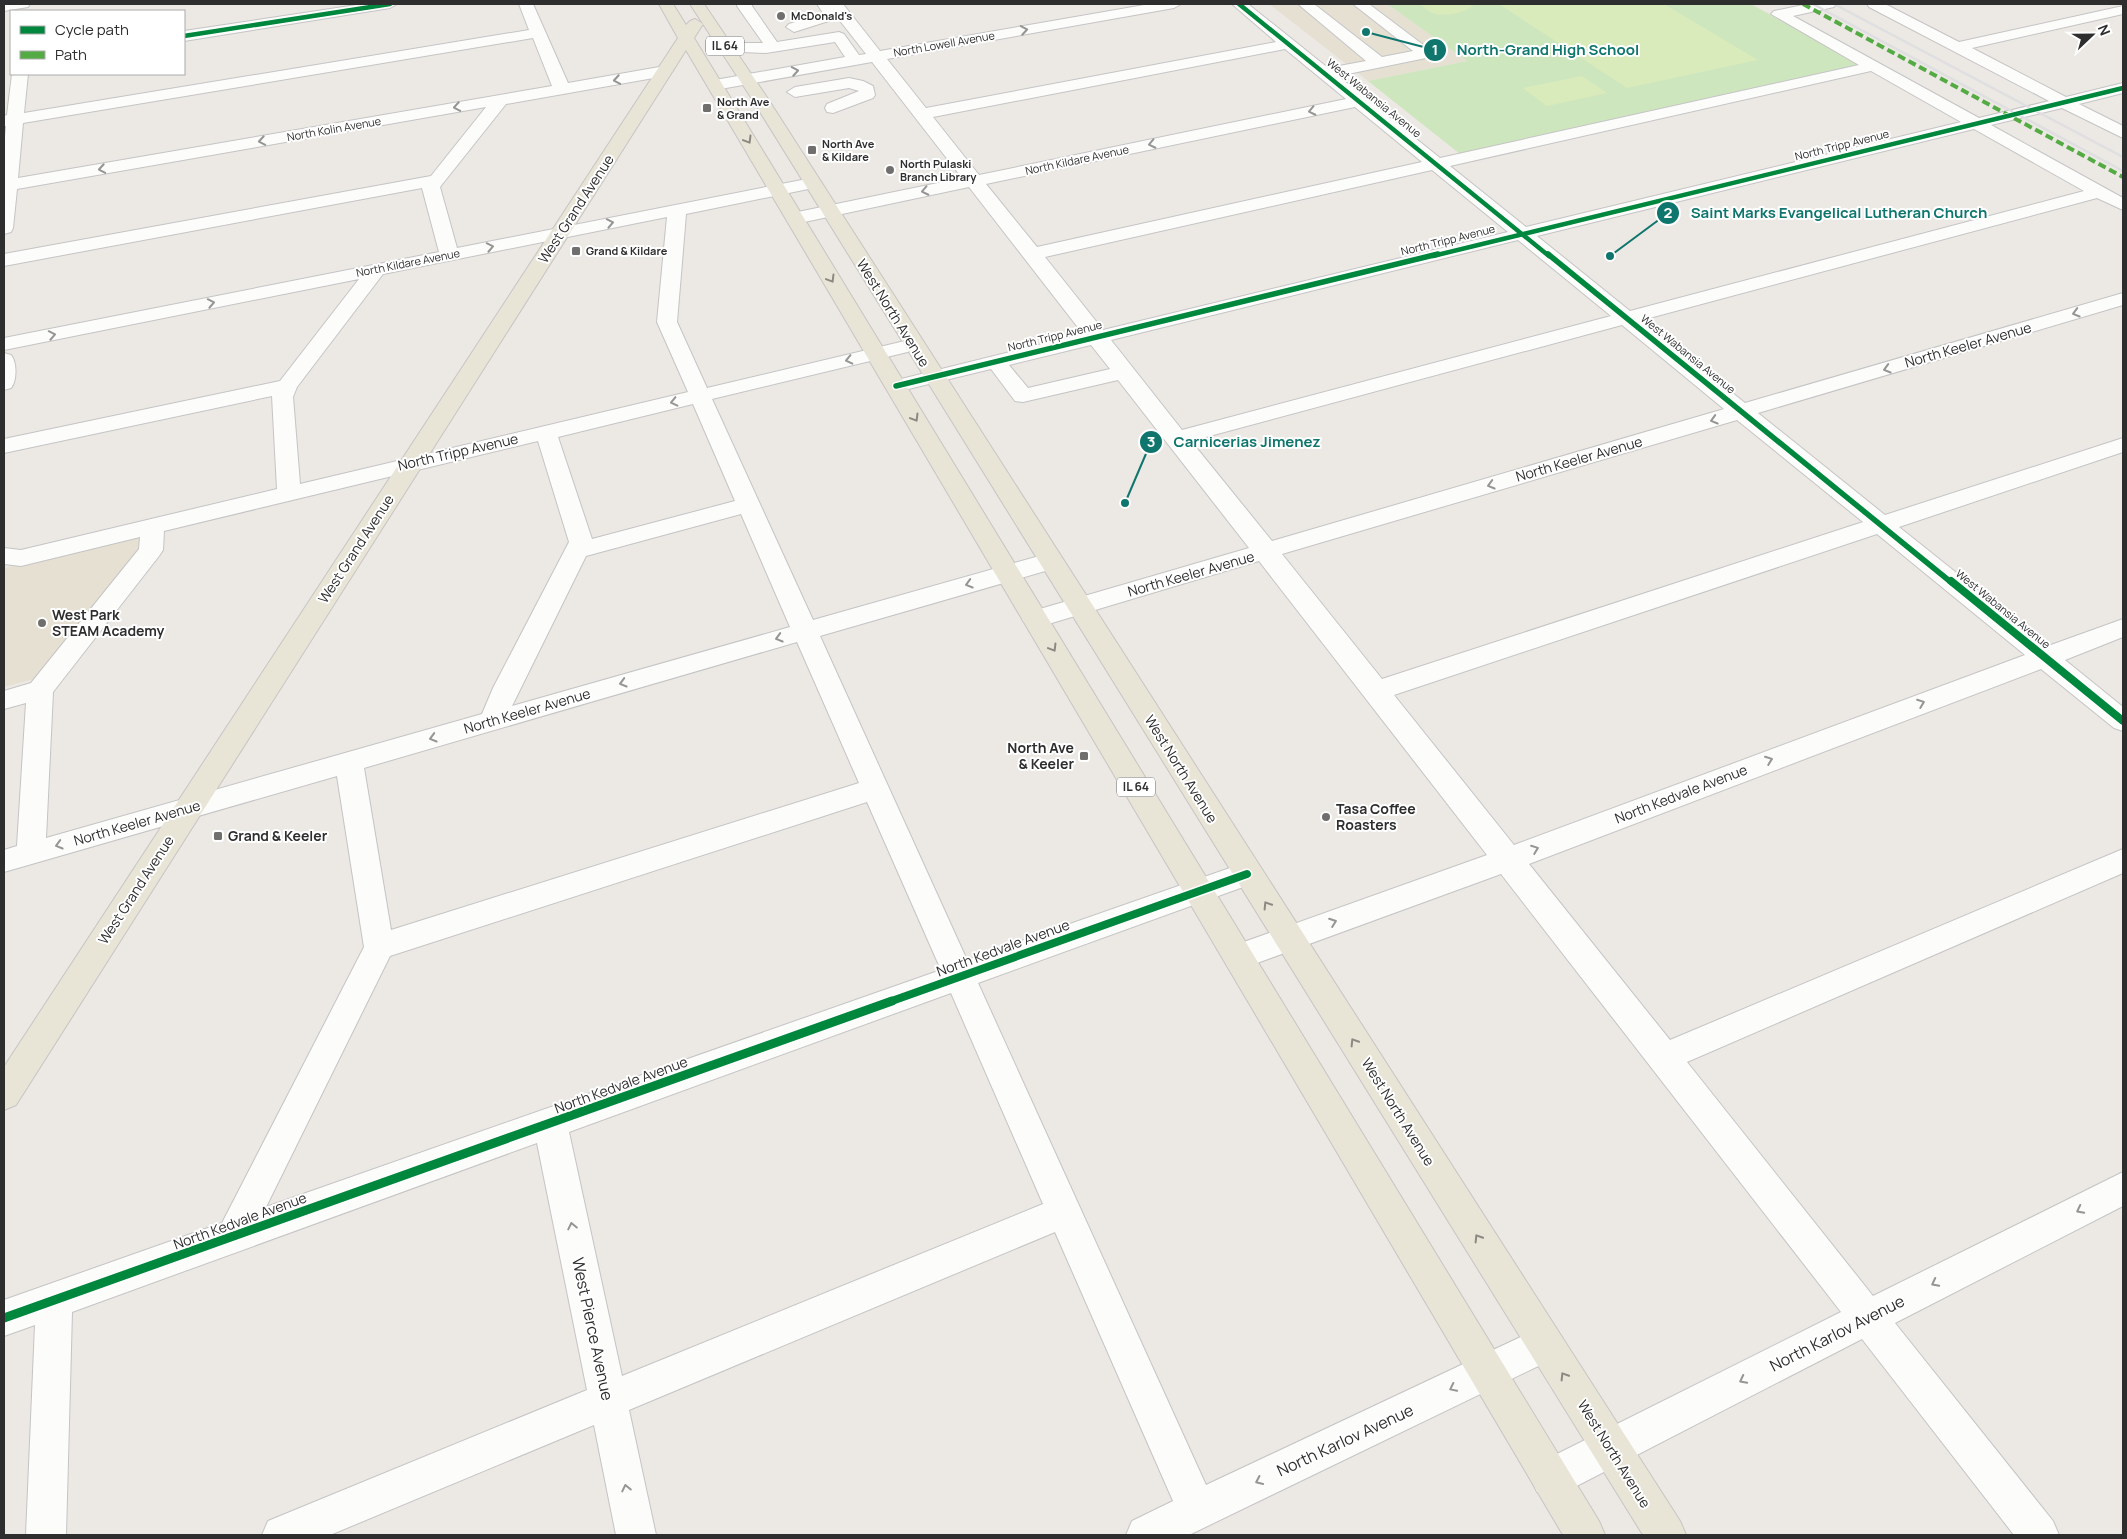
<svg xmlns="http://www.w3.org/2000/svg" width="2127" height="1539" font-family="Manrope,sans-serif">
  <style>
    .education { fill: #e6e0d3 }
    .green { fill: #cee6be }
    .pitch { fill: #d9eabb }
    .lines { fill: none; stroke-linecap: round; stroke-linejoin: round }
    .minor-casing { stroke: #c5c4c5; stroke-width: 2 }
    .major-casing { stroke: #c6c5c4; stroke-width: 2 }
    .minor { fill: #fcfcfb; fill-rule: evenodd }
    .major { fill: #e8e4d6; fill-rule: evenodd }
    .rail { stroke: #dfdfe1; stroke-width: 2.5 }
    .quiet { stroke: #54ab44; stroke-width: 4; stroke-dasharray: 8 4; stroke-linecap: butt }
    .cycleway-far3-casing { stroke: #fff; stroke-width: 6 }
    .cycleway-far2-casing { stroke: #fff; stroke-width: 8 }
    .cycleway-far1-casing { stroke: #fff; stroke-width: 11 }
    .cycleway-casing { stroke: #fff; stroke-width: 12 }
    .cycleway-far3 { stroke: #00873e; stroke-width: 4.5 }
    .cycleway-far2 { stroke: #00873e; stroke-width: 5.5 }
    .cycleway-far1 { stroke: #00873e; stroke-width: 8 }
    .cycleway { stroke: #00873e; stroke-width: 9 }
    .oneway { stroke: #959594 }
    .oneway2 { stroke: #8b8982 }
    .poi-dot { fill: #706f6e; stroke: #fff; stroke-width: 2 }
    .labels { text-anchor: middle; stroke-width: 4; stroke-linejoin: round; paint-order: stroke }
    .far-poi-label { font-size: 11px; font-weight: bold; fill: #2e2e2e; stroke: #fff; text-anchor: start }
    .far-street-label { font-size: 11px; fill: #2e2e2e; stroke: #fff }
    .shield { fill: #fff; stroke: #6d6d6d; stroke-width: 1 }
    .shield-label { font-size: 12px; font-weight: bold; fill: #2e2e2e }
    .street-label { font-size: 14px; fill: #2e2e2e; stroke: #fff }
    .poi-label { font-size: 14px; font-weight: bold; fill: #2e2e2e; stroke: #fff; text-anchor: start }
    .near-street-label { font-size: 16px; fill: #2e2e2e; stroke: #fff }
    .leader { fill: none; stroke: #0f766e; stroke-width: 2 }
    .callout-dot { fill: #0f766e; stroke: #fff; stroke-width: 2 }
    .mark-label { font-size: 15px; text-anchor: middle; font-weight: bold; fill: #fff }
    .callout-label { font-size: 15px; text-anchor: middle; font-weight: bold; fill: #0f766e; stroke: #fff; stroke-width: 4; stroke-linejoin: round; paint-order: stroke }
  </style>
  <rect width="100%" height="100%" fill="#ece8e4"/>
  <g class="education">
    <polygon points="1269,4 1387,4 1467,61 1368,81"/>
    <polygon points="139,538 140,549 38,678 4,687 4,568"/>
  </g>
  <polygon class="green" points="1387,4 1751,4 1861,65 1460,154 1368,81 1467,61"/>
  <g class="pitch">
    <path d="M1420,4H1475C1466,13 1446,17 1433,13C1429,12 1424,7 1420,4Z"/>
    <polygon points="1499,4 1664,4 1758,60 1627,88"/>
    <polygon points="1582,76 1607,93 1547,106 1523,88"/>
  </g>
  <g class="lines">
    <g class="minor-casing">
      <g id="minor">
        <polygon points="4,4 30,4 28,7 4,11"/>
        <polygon points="363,4 397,4 390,8 184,41 184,31"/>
        <path d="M519,4H533L568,83L665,66L673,71L665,76L506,104L440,187L457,248L812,178L818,179L821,183L818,187L686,214L677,322L707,388L913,339L920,341L923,345L920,349L712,399L813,620L1050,553L1059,555L1062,561L1059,567L820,636L967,960L1247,862L1257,866L1262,874L1257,882L978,983L1206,1485L1544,1326L1557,1331L1562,1344L1557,1357L1189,1535H1126L1132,1521L1173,1501L1055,1232L629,1410L656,1535H616L594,1425L330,1535H262L268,1521L587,1390L537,1143L72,1312L66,1535H26L35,1325L4,1336V1300L222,1223L364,947L337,776L4,872V850L17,846L26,703L4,709V691L31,683L139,549L140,537L21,566L4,564V548L21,550L277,489L272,396L4,453V439L280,381L359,279L4,350V338L439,252L422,188L4,266V254L431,176L486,107L17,189L13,228L11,232L4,234V147L6,126H4V116L7,115L12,74H28L24,113L529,30ZM533,38L552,86L18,178L23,123ZM667,217L657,322L688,392L300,484L293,397L297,387L383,274ZM693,404L735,501L592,539L558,437ZM538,441L569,542L493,688L482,714L46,838L53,692L159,556L163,550L164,531ZM741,514L790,627L512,706L586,556ZM797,642L859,783L391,930L364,768ZM867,802L941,970L266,1207L390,956ZM951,993L1043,1204L622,1376L569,1132Z"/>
        <path d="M738,4H752V6L777,42L839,32L844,34L859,55L866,54L837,17L835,19L794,32L786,27L789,24L823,13L817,4H843L880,51L1150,4H1181L1174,8L887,59L926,108L1276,42L1232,4H1248L1328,68L1366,61L1298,4H1314L1382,57L1413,51L1353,4H1369L1434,53L1426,58L1338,76L1440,158L1859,65L1771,14L1774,11L1808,4H1836L1834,7L1793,16L1979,118L2049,101L1869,7L1867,4H1885L1959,42L2123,6V14L1972,48L2066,97L2123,83V93L2079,104L2123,126V138L2062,108L1991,125L2123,198V210L2097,198L1642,320L1745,403L2123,293V305L1758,413L1885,515L2123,438V452L1899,527L2048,646L2123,619V637L2065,660L2123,707V731L2114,728L2041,669L1529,864L1670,1040L2123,849V873L1687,1062L1873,1296L2123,1172V1206L1895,1323L2053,1521L2059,1535H2014L1862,1339L1565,1492L1551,1498L1537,1492L1531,1478L1537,1464L1841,1312L1501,874L1238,970L1227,966L1223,957L1227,948L1487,855L1259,561L1035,628L1026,625L1022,619L1026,613L1249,548L1118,380L1023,402L1015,401L991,369L896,392L889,390L885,386L889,382L1083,334L969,187L795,224L788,222L786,218L788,214L962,178L872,62L715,90L709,88L707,85L709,82L715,80L845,57L835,42L766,53L720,51L718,48L720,45L726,43H763L737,6ZM1285,49L1346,99L979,175L933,117ZM1871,71L1961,122L1526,227L1450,166ZM1355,107L1422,162L1037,247L986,184ZM1974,129L2084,191L1630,311L1537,236ZM1432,170L1508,232L1103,330L1045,257ZM1518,240L1611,316L1182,430L1111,340ZM1622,325L1724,409L1272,541L1191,441ZM1091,345L1110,369L1028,388L1009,365ZM1737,420L1863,522L1382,679L1282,554ZM1877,534L2025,655L1514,845L1394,695Z"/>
        <polygon points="849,78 863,81 873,86 875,95 873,98 833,113 827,112 825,108 827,104 859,91 849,88 795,97 787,92 795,87"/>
        <path d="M4,353L11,355C17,362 17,381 11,388L4,390Z"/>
      </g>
    </g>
    <g class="major-casing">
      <g id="major">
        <polygon points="659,4 673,4 686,25 690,21 695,19 703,24 694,38 1599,1521 1605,1535 1563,1535 686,50 16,1105 4,1110 4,1067 678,38"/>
        <polygon points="690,4 704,4 768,99 1680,1521 1686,1535 1643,1535 752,99"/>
      </g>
    </g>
    <use href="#minor" class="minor"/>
    <use href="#major" class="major"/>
    <g class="rail">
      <polyline points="1813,4 2123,171"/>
      <polyline points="1834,4 2123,157"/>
    </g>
    <polyline class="quiet" points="1803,4 2123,177"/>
    <g class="cycleway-far3-casing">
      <g id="cycleway-far3">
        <polyline points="1239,4 1549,256"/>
        <polyline points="184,36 390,4"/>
        <polyline points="1433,256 2123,88"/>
      </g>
    </g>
    <g class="cycleway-far2-casing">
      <g id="cycleway-far2">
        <polyline points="1548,254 1952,583"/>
        <polyline points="896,386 1438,254"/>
      </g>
    </g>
    <g class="cycleway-far1-casing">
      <g id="cycleway-far1">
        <polyline points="1951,581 2123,721"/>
        <polyline points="889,1002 1247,874"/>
      </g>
    </g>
    <g class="cycleway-casing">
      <polyline id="cycleway" points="4,1318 892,1001"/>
    </g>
    <use href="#cycleway-far3" class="cycleway-far3"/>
    <use href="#cycleway-far2" class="cycleway-far2"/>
    <use href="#cycleway-far1" class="cycleway-far1"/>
    <use href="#cycleway" class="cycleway"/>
  </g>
  <defs><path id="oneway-chevron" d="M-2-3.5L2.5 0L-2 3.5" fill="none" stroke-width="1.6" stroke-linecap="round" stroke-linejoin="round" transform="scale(1.25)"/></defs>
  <g class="oneway">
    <use href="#oneway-chevron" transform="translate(1024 30) rotate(-10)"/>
    <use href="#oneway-chevron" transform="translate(795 71) rotate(-10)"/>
    <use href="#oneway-chevron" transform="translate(617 80) rotate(170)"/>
    <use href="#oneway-chevron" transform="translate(457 107) rotate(170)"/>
    <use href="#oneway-chevron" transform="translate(1312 111) rotate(168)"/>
    <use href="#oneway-chevron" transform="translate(262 141) rotate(170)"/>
    <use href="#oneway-chevron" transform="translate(1152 144) rotate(168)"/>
    <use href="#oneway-chevron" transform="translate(102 169) rotate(170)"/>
    <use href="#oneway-chevron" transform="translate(925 191) rotate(168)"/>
    <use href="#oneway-chevron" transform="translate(610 223) rotate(-11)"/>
    <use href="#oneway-chevron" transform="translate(490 247) rotate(-11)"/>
    <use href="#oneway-chevron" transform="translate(211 303) rotate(-11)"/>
    <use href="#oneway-chevron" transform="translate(2076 313) rotate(164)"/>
    <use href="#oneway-chevron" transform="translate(52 335) rotate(-11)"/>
    <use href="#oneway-chevron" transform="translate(849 360) rotate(167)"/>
    <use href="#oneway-chevron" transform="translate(1887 369) rotate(164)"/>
    <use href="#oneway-chevron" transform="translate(674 402) rotate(167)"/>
    <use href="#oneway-chevron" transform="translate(1714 420) rotate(164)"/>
    <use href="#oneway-chevron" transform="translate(1491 485) rotate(164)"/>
    <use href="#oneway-chevron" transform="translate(969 584) rotate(164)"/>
    <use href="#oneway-chevron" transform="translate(779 638) rotate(164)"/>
    <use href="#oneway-chevron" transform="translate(623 683) rotate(164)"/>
    <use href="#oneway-chevron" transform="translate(1921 703) rotate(-21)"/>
    <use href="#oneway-chevron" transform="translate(433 738) rotate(164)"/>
    <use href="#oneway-chevron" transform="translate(1769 760) rotate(-21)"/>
    <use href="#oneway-chevron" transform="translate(59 845) rotate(164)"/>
    <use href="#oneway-chevron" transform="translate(1535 849) rotate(-21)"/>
    <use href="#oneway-chevron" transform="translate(1333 922) rotate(-20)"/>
    <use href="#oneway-chevron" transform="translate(2080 1210) rotate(153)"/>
    <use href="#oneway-chevron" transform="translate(572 1226) rotate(-102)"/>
    <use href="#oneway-chevron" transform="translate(1935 1283) rotate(153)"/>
    <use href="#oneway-chevron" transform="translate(1743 1380) rotate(153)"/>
    <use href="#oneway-chevron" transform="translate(1453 1388) rotate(154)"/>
    <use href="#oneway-chevron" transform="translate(1259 1481) rotate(155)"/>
    <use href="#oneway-chevron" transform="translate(626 1488) rotate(-102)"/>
  </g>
  <g class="oneway2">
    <use href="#oneway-chevron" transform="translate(748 140) rotate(59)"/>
    <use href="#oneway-chevron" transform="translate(831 279) rotate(59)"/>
    <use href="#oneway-chevron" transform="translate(915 418) rotate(59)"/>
    <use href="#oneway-chevron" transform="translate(1053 648) rotate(59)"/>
    <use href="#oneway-chevron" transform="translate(1267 905) rotate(-122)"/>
    <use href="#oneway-chevron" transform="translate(1354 1042) rotate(-122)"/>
    <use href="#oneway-chevron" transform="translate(1478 1238) rotate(-122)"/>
    <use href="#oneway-chevron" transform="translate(1564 1376) rotate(-122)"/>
  </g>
  <g class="poi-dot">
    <circle cx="781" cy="16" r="5"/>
    <rect x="702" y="103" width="10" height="10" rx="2.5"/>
    <rect x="807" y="145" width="10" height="10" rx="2.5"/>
    <circle cx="890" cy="170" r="5"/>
    <rect x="571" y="246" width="10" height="10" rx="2.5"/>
    <circle cx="42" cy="623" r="5"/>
    <rect x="1079" y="751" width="10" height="10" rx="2.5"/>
    <circle cx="1326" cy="817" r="5"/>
    <rect x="213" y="831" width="10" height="10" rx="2.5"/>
  </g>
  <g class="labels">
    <g class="far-poi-label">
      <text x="791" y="20">McDonald's</text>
      <text x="717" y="106">North Ave<tspan x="717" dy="13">&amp; Grand</tspan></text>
      <text x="822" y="148">North Ave<tspan x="822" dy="13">&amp; Kildare</tspan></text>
      <text x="900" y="168">North Pulaski<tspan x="900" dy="13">Branch Library</tspan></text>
      <text x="586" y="255">Grand &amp; Kildare</text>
    </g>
    <g class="far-street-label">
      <text transform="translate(944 44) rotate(-10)" y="4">North Lowell Avenue</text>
      <text transform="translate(1374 98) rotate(39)" y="4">West Wabansia Avenue</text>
      <text transform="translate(334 129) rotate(-10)" y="4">North Kolin Avenue</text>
      <text transform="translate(1842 145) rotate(-14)" y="4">North Tripp Avenue</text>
      <text transform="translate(1077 160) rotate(-12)" y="4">North Kildare Avenue</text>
      <text transform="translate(1448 240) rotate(-14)" y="4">North Tripp Avenue</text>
      <text transform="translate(408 263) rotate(-11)" y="4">North Kildare Avenue</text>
      <text transform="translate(1055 336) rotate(-14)" y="4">North Tripp Avenue</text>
      <text transform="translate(1688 354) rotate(39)" y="4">West Wabansia Avenue</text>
      <text transform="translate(2003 609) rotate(39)" y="4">West Wabansia Avenue</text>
    </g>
    <g class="shield">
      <rect x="706" y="36.5" width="38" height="19" rx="4"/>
      <rect x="1117" y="777.5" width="38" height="19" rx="4"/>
    </g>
    <g class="shield-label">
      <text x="725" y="50">IL 64</text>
      <text x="1136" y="791">IL 64</text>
    </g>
    <g class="street-label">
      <text transform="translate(576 209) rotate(-57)" y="5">West Grand Avenue</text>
      <text transform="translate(893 313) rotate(58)" y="5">West North Avenue</text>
      <text transform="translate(1968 345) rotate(-16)" y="5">North Keeler Avenue</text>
      <text transform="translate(458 452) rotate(-13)" y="5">North Tripp Avenue</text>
      <text transform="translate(1579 459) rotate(-16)" y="5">North Keeler Avenue</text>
      <text transform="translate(356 549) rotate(-57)" y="5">West Grand Avenue</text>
      <text transform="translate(1191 574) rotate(-16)" y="5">North Keeler Avenue</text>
      <text transform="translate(527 711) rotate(-16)" y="5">North Keeler Avenue</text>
      <text transform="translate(1181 769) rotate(58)" y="5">West North Avenue</text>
      <text transform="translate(1681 794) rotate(-21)" y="5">North Kedvale Avenue</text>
      <text transform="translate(137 823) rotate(-16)" y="5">North Keeler Avenue</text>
      <text transform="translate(136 890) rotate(-57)" y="5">West Grand Avenue</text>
      <text transform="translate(1003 948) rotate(-20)" y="5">North Kedvale Avenue</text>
      <text transform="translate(621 1085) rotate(-20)" y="5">North Kedvale Avenue</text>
      <text transform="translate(1398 1112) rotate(58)" y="5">West North Avenue</text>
      <text transform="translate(240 1221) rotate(-20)" y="5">North Kedvale Avenue</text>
      <text transform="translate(1614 1454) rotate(58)" y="5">West North Avenue</text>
    </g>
    <g class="poi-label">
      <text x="52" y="620">West Park<tspan x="52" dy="16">STEAM Academy</tspan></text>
      <text x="1074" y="753" text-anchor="end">North Ave<tspan x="1074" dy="16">&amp; Keeler</tspan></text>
      <text x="1336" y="814">Tasa Coffee<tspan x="1336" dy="16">Roasters</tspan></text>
      <text x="228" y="841">Grand &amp; Keeler</text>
    </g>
    <g class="near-street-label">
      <text transform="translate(593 1329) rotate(78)" y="6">West Pierce Avenue</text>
      <text transform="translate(1837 1333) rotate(-27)" y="6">North Karlov Avenue</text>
      <text transform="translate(1345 1440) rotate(-25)" y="6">North Karlov Avenue</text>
    </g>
  </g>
  <path class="leader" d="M1366 32L1435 50M1610 256L1668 213M1125 503L1151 442"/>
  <g class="callout-dot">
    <circle cx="1366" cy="32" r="5"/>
    <circle cx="1610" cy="256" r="5"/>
    <circle cx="1125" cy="503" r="5"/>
    <circle cx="1435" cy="50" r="12"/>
    <circle cx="1668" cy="213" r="12"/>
    <circle cx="1151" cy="442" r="12"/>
  </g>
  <g class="mark-label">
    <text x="1435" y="55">1</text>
    <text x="1668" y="218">2</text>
    <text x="1151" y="447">3</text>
  </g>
  <g class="callout-label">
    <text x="1548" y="55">North-Grand High School</text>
    <text x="1839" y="218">Saint Marks Evangelical Lutheran Church</text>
    <text x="1247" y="447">Carnicerias Jimenez</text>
  </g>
  <rect width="2127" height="1539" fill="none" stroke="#2e2e2e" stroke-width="10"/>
  <rect x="10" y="10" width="175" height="65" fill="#ffffff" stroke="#ababab"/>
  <rect x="20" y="26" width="25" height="8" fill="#00873e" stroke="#ababab"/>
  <text x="55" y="35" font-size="15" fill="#2e2e2e">Cycle path</text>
  <rect x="20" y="51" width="25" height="8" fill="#54ab44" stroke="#ababab"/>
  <text x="55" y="60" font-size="15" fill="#2e2e2e">Path</text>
  <g transform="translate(2092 35) rotate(68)" stroke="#ffffff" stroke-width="4" paint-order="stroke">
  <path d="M0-4L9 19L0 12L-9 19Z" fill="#2e2e2e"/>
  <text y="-8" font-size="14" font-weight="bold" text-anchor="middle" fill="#2e2e2e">N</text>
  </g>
</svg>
